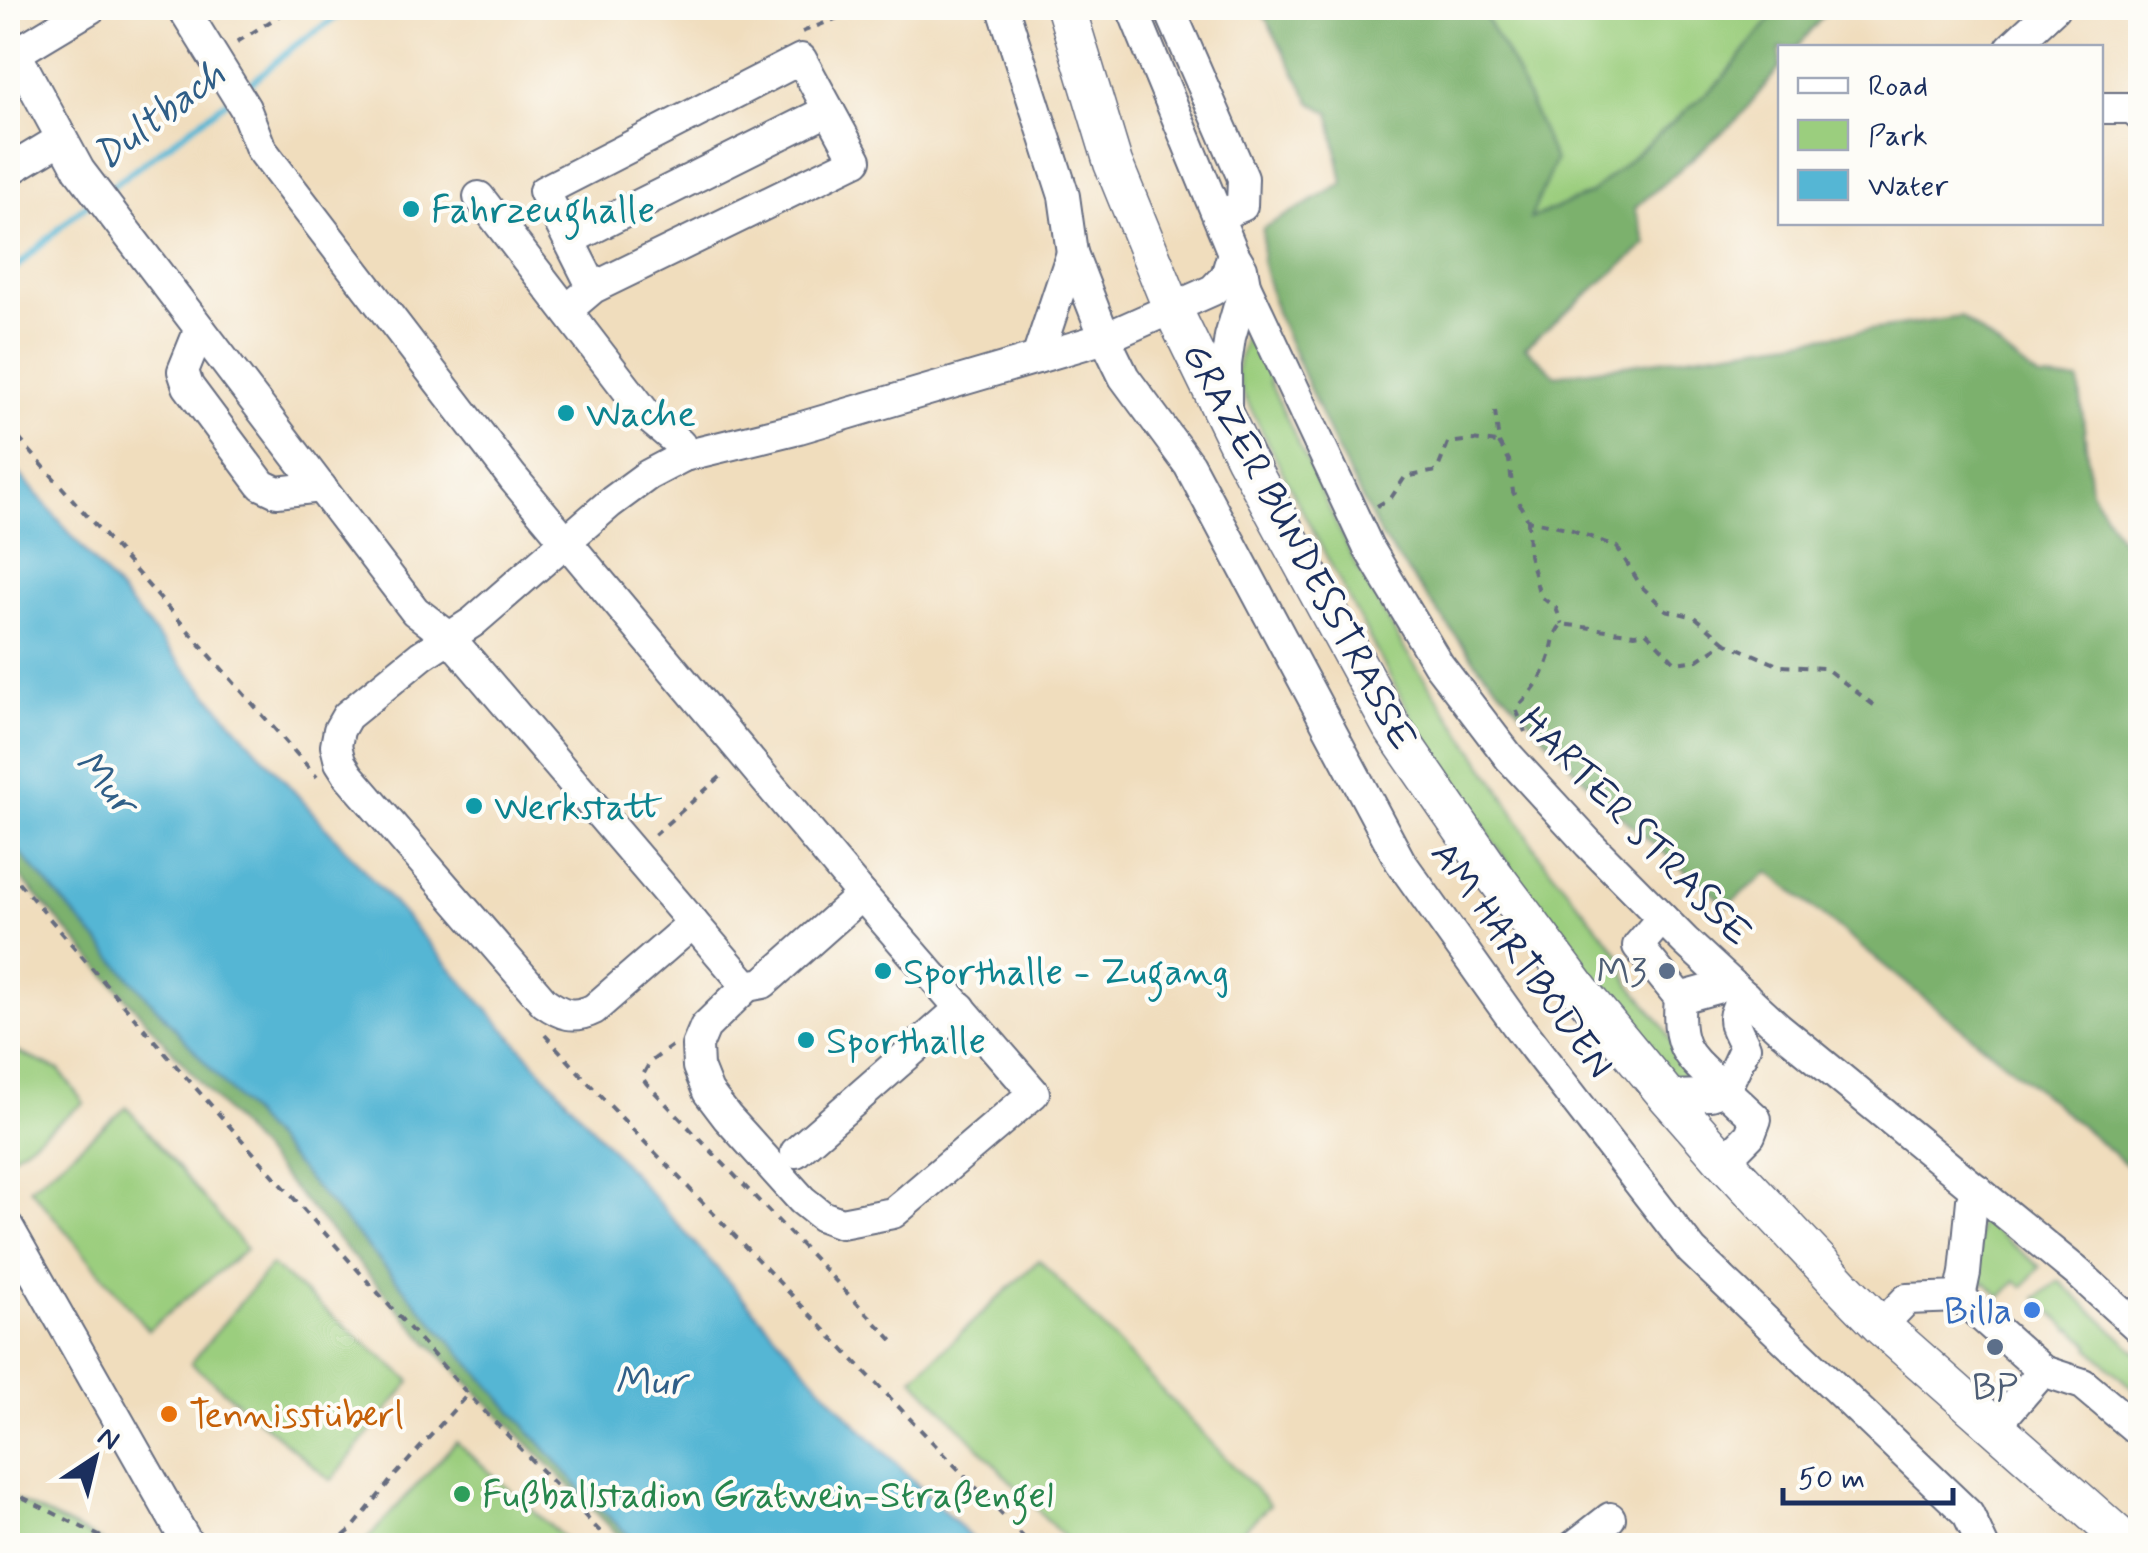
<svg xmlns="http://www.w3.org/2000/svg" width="2148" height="1553" font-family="Mynerve,sans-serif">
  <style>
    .green { fill: #9bce7e; stroke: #5b7e6e; stroke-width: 2.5 }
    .forest { fill: #7cb16d; stroke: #4c7066; stroke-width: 2.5 }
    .water { fill: #55b6d4; stroke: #387299; stroke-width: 2.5 }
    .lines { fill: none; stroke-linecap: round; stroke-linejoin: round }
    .stream { stroke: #55b6d4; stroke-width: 6 }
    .minor-casing { stroke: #666c7f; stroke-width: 34 }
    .major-casing { stroke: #666c7f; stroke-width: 41 }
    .path { stroke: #666c7f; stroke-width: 4; stroke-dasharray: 8 8; stroke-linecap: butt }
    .minor { stroke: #fff; stroke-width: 30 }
    .major { stroke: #fff; stroke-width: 38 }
    .culture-dot { fill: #0f9aa8; stroke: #fdfcf7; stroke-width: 4 }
    .service-dot { fill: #5c6f8a; stroke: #fdfcf7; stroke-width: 4 }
    .shop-dot { fill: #3f7fe0; stroke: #fdfcf7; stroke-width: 4 }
    .food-dot { fill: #e8710a; stroke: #fdfcf7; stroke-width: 4 }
    .leisure-dot { fill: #2e9e5b; stroke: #fdfcf7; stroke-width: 4 }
    .labels { text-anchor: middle; stroke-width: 8; stroke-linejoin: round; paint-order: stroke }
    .culture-label { font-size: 38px; fill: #0d838f; stroke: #fdfcf7; text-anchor: start }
    .street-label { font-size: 38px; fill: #1b2f5e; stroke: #fdfcf7 }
    .service-label { font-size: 38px; fill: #4e5e75; stroke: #fdfcf7; text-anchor: end }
    .shop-label { font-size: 38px; fill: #366cbe; stroke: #fdfcf7; text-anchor: end }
    .food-label { font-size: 38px; fill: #c56008; stroke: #fdfcf7; text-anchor: start }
    .leisure-label { font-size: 38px; fill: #27864d; stroke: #fdfcf7; text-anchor: start }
    .water-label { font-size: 40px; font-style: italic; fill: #2f5e87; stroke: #fdfcf7 }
  </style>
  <rect width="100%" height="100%" fill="#fdfcf7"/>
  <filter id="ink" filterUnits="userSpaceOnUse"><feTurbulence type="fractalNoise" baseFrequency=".01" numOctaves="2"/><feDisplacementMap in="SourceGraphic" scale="20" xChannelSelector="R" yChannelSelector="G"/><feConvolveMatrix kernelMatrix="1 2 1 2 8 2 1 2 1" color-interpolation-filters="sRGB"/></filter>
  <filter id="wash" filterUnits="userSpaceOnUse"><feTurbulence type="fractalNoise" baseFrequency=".0048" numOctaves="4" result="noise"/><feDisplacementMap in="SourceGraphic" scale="40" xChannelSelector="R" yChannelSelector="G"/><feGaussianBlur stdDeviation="2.25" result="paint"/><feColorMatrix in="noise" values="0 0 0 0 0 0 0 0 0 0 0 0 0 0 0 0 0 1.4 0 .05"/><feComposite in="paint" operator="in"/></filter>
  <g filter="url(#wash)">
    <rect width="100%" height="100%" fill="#f0ddbd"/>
    <g class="green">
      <polygon points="1480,8 1569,8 1579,12 1584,8 1779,8 1722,80 1590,194 1529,220 1515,69"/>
      <polygon points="1250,312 1271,373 1269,381 1352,557 1405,650 1496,783 1540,856 1625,961 1625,974 1631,985 1664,1027 1672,1044 1702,1081 1694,1088 1667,1071 1524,888 1415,724 1295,497 1242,391 1236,373"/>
      <polygon points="8,1048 59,1070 84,1103 8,1159"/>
      <polygon points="127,1107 246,1249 148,1330 30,1188"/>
      <polygon points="1979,1218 2040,1267 2023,1287 2016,1281 2001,1297 1985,1282 1983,1284 1976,1278"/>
      <polygon points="1039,1260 1270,1505 1227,1545 1071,1545 913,1378"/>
      <polygon points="271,1265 411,1381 331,1481 191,1363"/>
      <polygon points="2059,1281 2140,1355 2140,1396 2089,1348 2090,1345 2073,1329 2071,1331 2036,1298"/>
      <polygon points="456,1442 572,1545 362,1545"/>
      <polygon points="8,1496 101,1541 110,1545 8,1545"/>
    </g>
    <g class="forest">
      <polygon points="1260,8 1480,8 1515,69 1555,161 1530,219 1590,194 1722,80 1779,8 1830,8 1797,47 1780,48 1780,67 1738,119 1635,208 1647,244 1525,347 1555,375 1961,317 2039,379 2079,381 2091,491 2140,571 2140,1176 2043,1094 1769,872 1727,906 1613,810 1478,665 1382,538 1333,442 1276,312 1262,261 1263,228 1343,184 1330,113 1311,102"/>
      <polygon points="8,839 588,1497 639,1545 628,1545 425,1339 8,863"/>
    </g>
    <polygon class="water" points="8,460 168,649 845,1413 978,1545 639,1545 588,1497 8,839"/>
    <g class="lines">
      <g class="stream">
        <polyline points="244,89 294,46 350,8"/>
        <polyline points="107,190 230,99"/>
        <polyline points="8,275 76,213 93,200"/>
      </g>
    </g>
  </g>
  <g filter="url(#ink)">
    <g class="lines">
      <g class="minor-casing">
        <g id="minor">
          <polyline points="183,8 245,108 261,149 513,478 862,895 1034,1093 893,1213 841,1223 822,1216 802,1200 727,1117 708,1092 698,1067 697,1046 705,1027 747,986"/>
          <polyline points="1003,8 1064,196 1072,253 1105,338 1124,377 1189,465 1400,861 1516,1024 1692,1251 1968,1514 1983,1546"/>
          <polyline points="1132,8 1233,253 1242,268 1245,285 1368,547 1438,664 1509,757 1589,844 1685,941 1778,1027 2077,1272 2140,1329"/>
          <polyline points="1169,8 1243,178 1242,206 1219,215"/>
          <polyline points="8,39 79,170 415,611 449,637 747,986 763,983 862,895"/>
          <polyline points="2011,48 2054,8"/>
          <polyline points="16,53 91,8"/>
          <polyline points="2100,108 2132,108 2140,115"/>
          <polyline points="8,171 61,139"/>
          <polyline points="479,197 649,418 680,444 684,456"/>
          <polyline points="569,240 829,110"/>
          <polyline points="567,310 593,288 544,191 801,59 856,160 593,288"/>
          <polyline points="200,329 183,371 188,386 262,485 277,492 321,487"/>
          <polyline points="1037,358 1072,253"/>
          <polyline points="1226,415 1226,364 1230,337 1245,285"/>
          <polyline points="1662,918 1638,946 1680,998 1731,984"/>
          <path d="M693,923L594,1009C574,1019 562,1015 544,1002L349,776L340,762L336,746L339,730L347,716L422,655L473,622L610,503L648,475L684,456L799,428L1105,338L1213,290L1226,276L1233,253"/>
          <path d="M1680,998C1675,1051 1689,1056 1725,1090L1745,1047C1734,1023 1727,1019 1745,996"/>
          <polyline points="1667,1096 1710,1095 1725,1090 1756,1119 1750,1135 1724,1161"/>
          <polyline points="796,1152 961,1008"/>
          <polyline points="8,1227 189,1546"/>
          <polyline points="1960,1297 2043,1371 2083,1384 2140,1432"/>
          <polyline points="1881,1326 1907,1299 1960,1297 1965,1273 1972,1200 1978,1190"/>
          <polyline points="1996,1425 2043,1371"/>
          <polyline points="1574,1546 1610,1518"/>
        </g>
      </g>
      <g class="major-casing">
        <polyline id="major" points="1066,8 1113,163 1173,310 1245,458 1391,726 1493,874 1581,992 1667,1096 1724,1161 1842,1286 1881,1326 2130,1546"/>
      </g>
      <g class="path">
        <polyline points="802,32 863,8"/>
        <polyline points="237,42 292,8"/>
        <polyline points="1495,411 1499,443 1509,460 1513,492 1528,520 1567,528 1617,547 1641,586 1666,610 1695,617 1725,642"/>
        <polyline points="8,426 317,777"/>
        <polyline points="1377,506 1391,498 1405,477 1437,471 1448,443 1471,440 1499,443"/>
        <polyline points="1528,520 1529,555 1540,596 1556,608 1562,624"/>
        <path d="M1525,732L1516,709C1530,694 1541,681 1548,662C1554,647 1551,636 1562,624L1635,634L1646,632L1676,663L1698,660L1725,642L1780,666L1825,668L1875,706"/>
        <polyline points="654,835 726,772"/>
        <polyline points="8,870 177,1067 468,1394 614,1546"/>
        <polyline points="545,1035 595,1090 1032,1546"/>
        <polyline points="672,1046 650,1062 642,1077 646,1083 896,1344"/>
        <polyline points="8,1490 119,1546"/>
        <polyline points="331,1546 352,1529 391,1480 468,1394"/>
      </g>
      <use href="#minor" class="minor"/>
      <use href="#major" class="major"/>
    </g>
  </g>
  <g class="culture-dot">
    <circle cx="411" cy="209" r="10"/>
    <circle cx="566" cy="413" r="10"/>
    <circle cx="474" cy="806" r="10"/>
    <circle cx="883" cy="971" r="10"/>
    <circle cx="806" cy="1040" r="10"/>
  </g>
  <g class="service-dot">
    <circle cx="1667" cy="971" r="10"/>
    <circle cx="1995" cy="1347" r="10"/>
  </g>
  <circle class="shop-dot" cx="2032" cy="1310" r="10"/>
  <circle class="food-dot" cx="169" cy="1414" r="10"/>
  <circle class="leisure-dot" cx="462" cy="1494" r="10"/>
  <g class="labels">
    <g class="culture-label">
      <text x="431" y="222">Fahrzeughalle</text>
      <text x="586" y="426">Wache</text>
      <text x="494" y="819">Werkstatt</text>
      <text x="903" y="984">Sporthalle - Zugang</text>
      <text x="826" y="1053">Sporthalle</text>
    </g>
    <g class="street-label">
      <text transform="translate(1300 546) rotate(62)" y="13">GRAZER BUNDESSTRASSE</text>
      <text transform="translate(1636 826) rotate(46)" y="13">HARTER STRASSE</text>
      <text transform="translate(1523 959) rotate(54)" y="13">AM HARTBODEN</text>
    </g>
    <g class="service-label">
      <text x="1647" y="984">M3</text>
      <text x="1995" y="1399" text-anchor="middle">BP</text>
    </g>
    <g class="shop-label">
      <text x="2012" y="1323">Billa</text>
    </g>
    <g class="food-label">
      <text x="189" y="1427">Tennisstüberl</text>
    </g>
    <g class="leisure-label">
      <text x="482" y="1507">Fußballstadion Gratwein-Straßengel</text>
    </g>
    <g class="water-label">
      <text transform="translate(158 114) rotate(-37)" y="14">Dultbach</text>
      <text transform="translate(107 781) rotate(49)" y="14">Mur</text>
      <text x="650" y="1394">Mur</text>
    </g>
  </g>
  <rect width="2148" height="1553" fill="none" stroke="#fdfcf7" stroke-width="40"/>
  <rect x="1778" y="45" width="325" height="180" fill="#fdfcf7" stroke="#a3aaba" stroke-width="2.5"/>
  <rect x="1798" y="78" width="50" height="15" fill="#ffffff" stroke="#a3aaba" stroke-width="2.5"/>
  <text x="1868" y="95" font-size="30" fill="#1b2f5e">Road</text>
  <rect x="1798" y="120" width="50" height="30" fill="#9bce7e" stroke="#a3aaba" stroke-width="2.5"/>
  <text x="1868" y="145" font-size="30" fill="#1b2f5e">Park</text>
  <rect x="1798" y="170" width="50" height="30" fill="#55b6d4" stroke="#a3aaba" stroke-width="2.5"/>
  <text x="1868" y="195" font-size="30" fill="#1b2f5e">Water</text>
  <g transform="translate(95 1458) rotate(35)" stroke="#fdfcf7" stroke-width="8" paint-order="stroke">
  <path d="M0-8L18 38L0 25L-18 38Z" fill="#1b2f5e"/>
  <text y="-15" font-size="28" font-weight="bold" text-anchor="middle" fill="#1b2f5e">N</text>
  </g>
  <path d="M1783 1488v15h170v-15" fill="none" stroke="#1b2f5e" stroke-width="5"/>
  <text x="1798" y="1488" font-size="30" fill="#1b2f5e" stroke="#fdfcf7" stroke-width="8" paint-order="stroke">50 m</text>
</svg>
